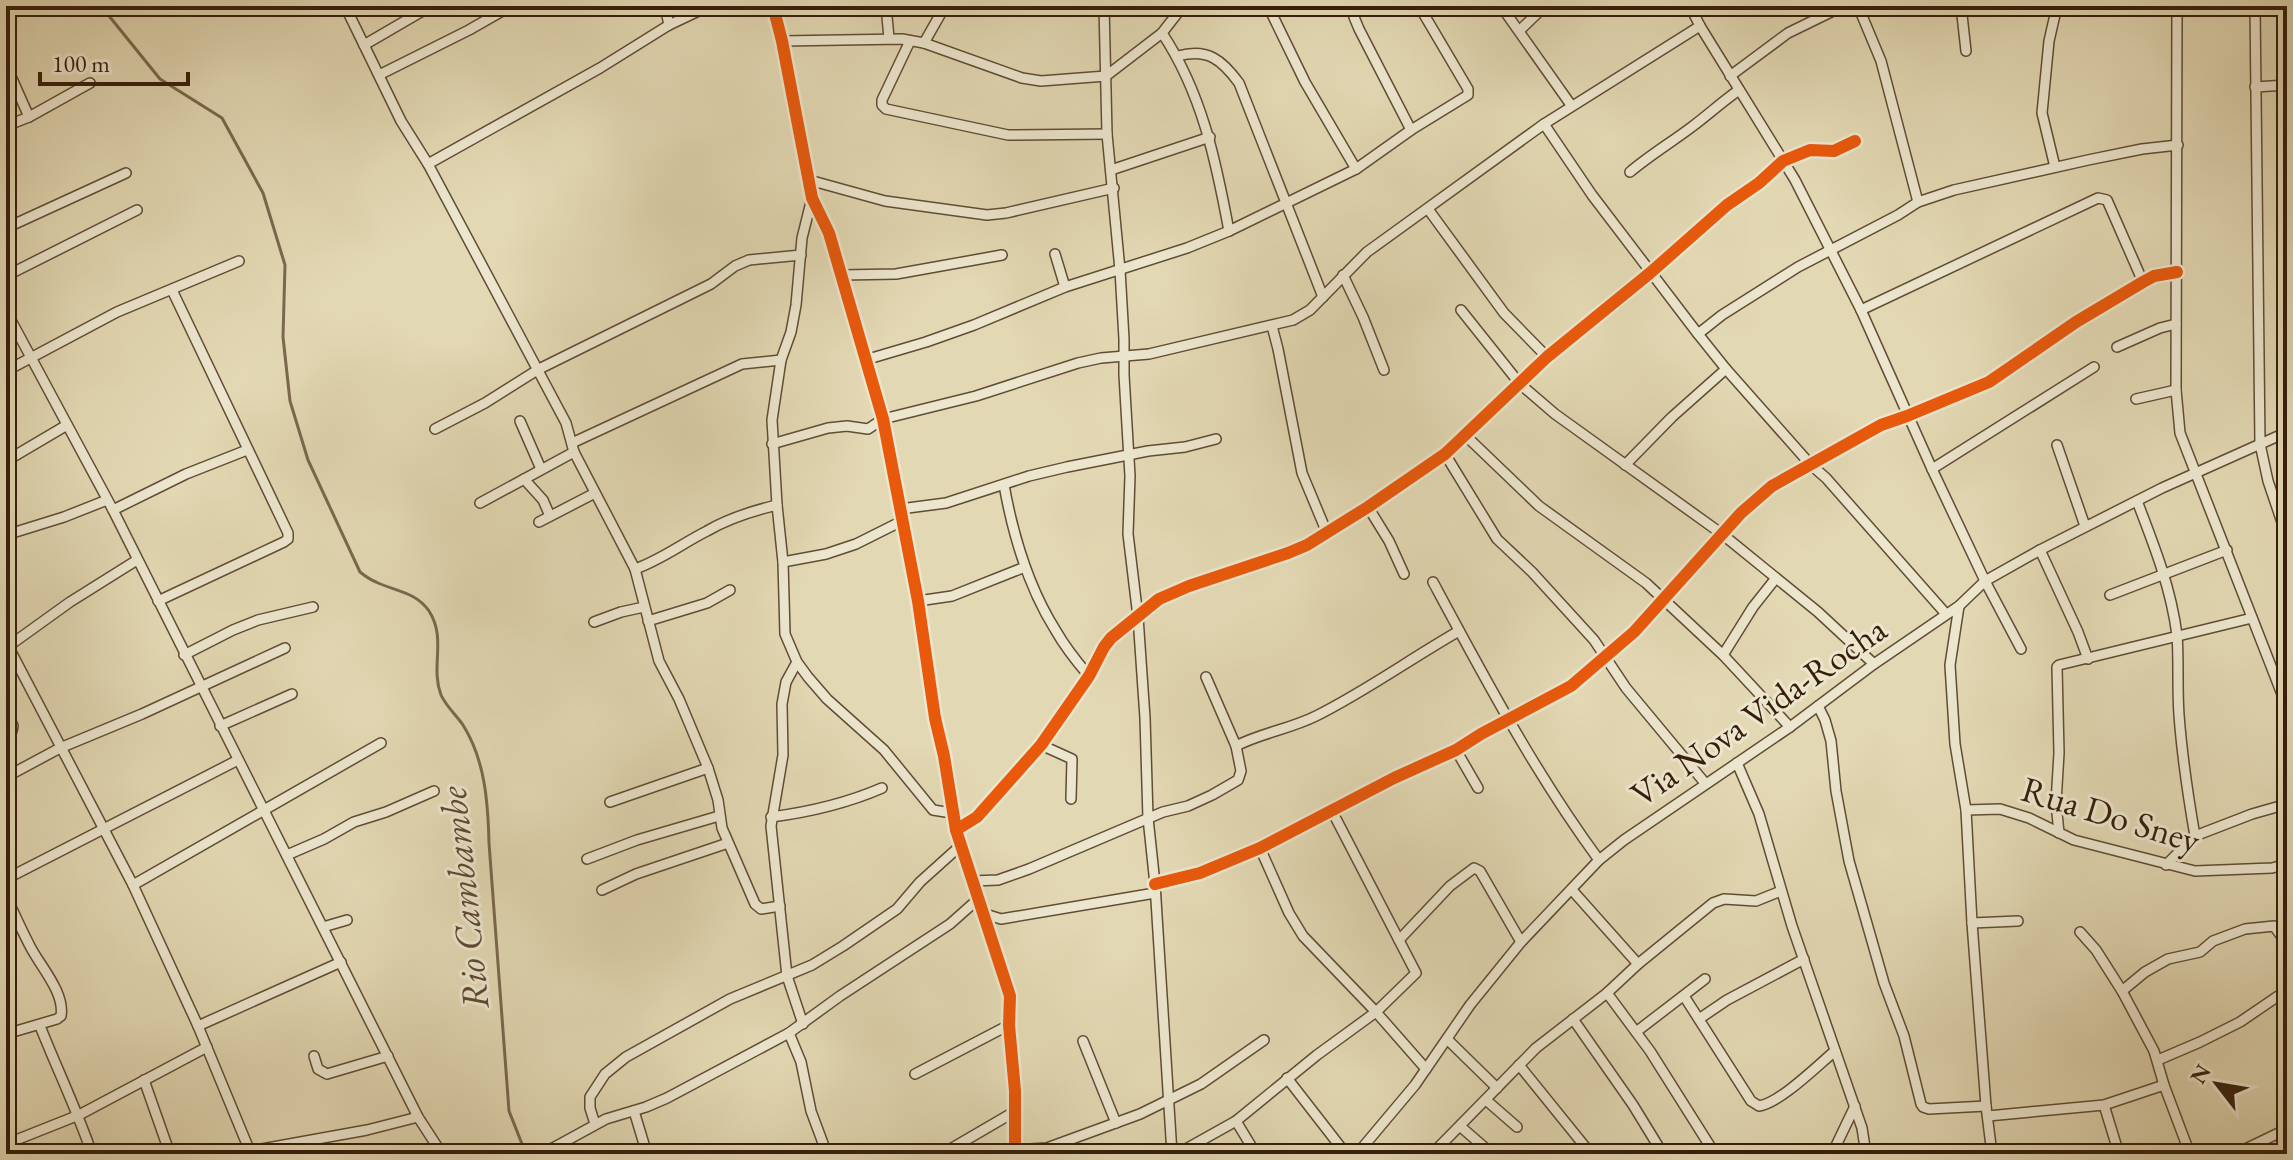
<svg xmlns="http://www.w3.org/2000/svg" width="2293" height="1160" font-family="'EB Garamond',serif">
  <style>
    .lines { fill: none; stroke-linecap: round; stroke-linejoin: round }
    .stream { stroke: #7a684e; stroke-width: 3 }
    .street-casing { stroke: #614c35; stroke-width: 12 }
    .street { stroke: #ece6ce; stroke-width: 9 }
    .cycleway-casing { stroke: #ece6ce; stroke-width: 17 }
    .cycleway { stroke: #e8590c; stroke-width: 12 }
    .labels { text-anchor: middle; stroke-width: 6; stroke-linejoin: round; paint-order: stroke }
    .street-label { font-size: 36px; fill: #361e0b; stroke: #ece6ce }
    .water-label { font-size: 38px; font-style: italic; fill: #5e4932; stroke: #ece6ce }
  </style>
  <rect width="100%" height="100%" fill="#e2d8b3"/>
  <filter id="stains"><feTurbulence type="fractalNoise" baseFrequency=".0025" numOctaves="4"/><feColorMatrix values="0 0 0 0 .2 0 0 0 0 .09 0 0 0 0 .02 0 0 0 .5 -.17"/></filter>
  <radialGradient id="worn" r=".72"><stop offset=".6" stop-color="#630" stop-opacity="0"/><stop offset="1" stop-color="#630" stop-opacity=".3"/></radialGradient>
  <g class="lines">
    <path class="stream" d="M101,6L160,79L222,118L263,193L285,265L283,337L290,401L308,460L360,572C365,576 371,580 376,582C395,591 416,592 429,611C447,639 430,666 441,695C446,706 456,715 463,725C485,760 488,802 489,843L509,1111L524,1149"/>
    <g class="street-casing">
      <g id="street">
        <polyline points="345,6 401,121 428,164 566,423 574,452 635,569 659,661 679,699 708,768 718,800 722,828 755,904 761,909 780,906"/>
        <polyline points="665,6 669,25"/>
        <polyline points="773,6 782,41 812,198 829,233 883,419 918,601 935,718 944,756 956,830 1010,996 1009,1025 1015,1091 1015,1154"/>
        <polyline points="886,6 889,38"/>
        <polyline points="1104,6 1107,134 1120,270 1124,339 1124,375 1130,476 1128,534 1138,617 1145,718 1148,818 1155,884 1172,1154"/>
        <polyline points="1268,6 1305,82 1356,169"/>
        <polyline points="1357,6 1354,17 1359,29 1411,130"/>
        <polyline points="1501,6 1571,105"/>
        <polyline points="1690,6 1700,26 1795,180 1861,310 1932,469 1985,581 2021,649"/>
        <polyline points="1858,6 1881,61 1918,202"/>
        <polyline points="1961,6 1966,51"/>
        <polyline points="2177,6 2176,390 2180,433 2287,707"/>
        <polyline points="2255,6 2260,444 2268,481 2287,537"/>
        <polyline points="1520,30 1545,6"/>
        <path d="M1162,33C1202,93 1216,161 1229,231"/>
        <polyline points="782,41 902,39 924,43 1022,78 1041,81 1106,76 1162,33 1183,6"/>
        <polyline points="910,41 882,100 882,105 886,109 1008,135 1107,134"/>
        <polyline points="924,43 945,6"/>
        <polyline points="364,45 431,6"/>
        <path d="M1178,56C1208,48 1222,60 1239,83L1323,297"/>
        <polyline points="6,65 29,117"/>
        <polyline points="379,75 469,30 511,6"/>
        <polyline points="1730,76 1788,33 1831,12"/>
        <polyline points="2255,87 2287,85"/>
        <polyline points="1544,124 1592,195 1698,334 1726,369 1810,464 1826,478 1946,614"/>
        <polyline points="6,126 29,117 90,83"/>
        <polyline points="428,164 600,68 669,25 709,6"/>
        <polyline points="2055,167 2042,113 2049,41 2057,6"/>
        <polyline points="1111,170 1210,137"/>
        <path d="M1630,172C1650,155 1672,142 1693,126C1709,114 1723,101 1739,90"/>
        <polyline points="809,180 885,201 987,215 1006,213 1114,188"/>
        <polyline points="812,198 802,238 796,305 791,332 781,360 772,420 777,505 783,562 785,634 797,662 808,677 827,699 884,750 933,810 952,813"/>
        <polyline points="1428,209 1504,313 1547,357"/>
        <polyline points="6,228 126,173"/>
        <polyline points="1055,254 1065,287"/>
        <polyline points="842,275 896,274 1002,255"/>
        <polyline points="1343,275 1363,317 1384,370"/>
        <polyline points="6,276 137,210"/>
        <polyline points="1461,310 1520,384 1555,414 1722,534 1818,612 1874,664"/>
        <polyline points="1861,310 2098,198 2107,200 2143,282"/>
        <polyline points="6,311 113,510 418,1117 442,1154"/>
        <polyline points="1272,326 1278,349 1302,473 1327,533"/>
        <polyline points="1698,334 1722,315 1798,267 1898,215 1918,202 1954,190 2088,160 2142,149 2178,145"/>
        <polyline points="2117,347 2160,328 2176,324"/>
        <polyline points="865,360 926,342 974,325 1065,287 1187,248 1229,231 1356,169 1411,130 1468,95 1468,89 1419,6"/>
        <polyline points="6,371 117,312 239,261"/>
        <polyline points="2136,399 2176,390"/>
        <polyline points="520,421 541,469"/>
        <polyline points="435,429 485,403 539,369 711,284 735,266 749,260 801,255"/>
        <polyline points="1465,435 1539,506 1646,583 1723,655 1790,727"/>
        <polyline points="572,443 742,364 781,360"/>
        <polyline points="772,444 828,428 847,426 868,429 883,419 976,396 1078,363 1101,358 1149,354 1293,320 1310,310 1367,252 1544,124 1700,26"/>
        <polyline points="2057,445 2085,526"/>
        <polyline points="1445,454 1497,539 1532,572 1594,640 1626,688 1705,783"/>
        <polyline points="6,461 67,425"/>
        <polyline points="1625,465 1672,417 1726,369"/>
        <polyline points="1932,469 2094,367"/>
        <polyline points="524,479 543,500 550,516"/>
        <path d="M1004,485C1013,535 1028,587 1056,631C1065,647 1077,662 1089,676"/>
        <path d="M2137,501C2154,545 2171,588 2177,635C2179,662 2177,688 2179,715C2182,755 2188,796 2195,836"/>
        <polyline points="480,503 574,452"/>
        <polyline points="1368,507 1389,541 1404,574"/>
        <polyline points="900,509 946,503 1029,476 1067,467 1148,451 1185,447 1216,439"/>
        <polyline points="113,510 186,474 247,450"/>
        <polyline points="539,522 595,493"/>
        <polyline points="6,535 64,517 107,500"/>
        <polyline points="2040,550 2078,632 2088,659"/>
        <polyline points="783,562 826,554 856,544 902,521"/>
        <path d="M635,569C661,560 683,543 707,531C729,518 752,511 777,505"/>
        <path d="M1433,582C1484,677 1535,773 1599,860"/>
        <polyline points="2110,595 2227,550"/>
        <polyline points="158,601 284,542 288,539 288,533 172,290"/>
        <polyline points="918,601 952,596 1025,567"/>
        <polyline points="1959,606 1950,665 1955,744 1966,810 1972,923 1986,1106 1992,1154"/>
        <polyline points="648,621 707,603 730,590"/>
        <polyline points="594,622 621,612 644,607"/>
        <polyline points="6,642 133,885 198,1026 251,1154"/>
        <polyline points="6,648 70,602 137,560"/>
        <polyline points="184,655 233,630 258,620 313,607"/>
        <polyline points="1723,655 1753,607 1776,578"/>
        <polyline points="797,662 786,682 782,704 783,755 771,826 787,976 803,1024"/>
        <polyline points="1818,706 1825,720 1831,741 1836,791 1849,861 1884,983 1904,1036 1921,1104 1923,1107 1929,1109 1986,1106"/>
        <polyline points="6,710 13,726 12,731 6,735"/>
        <polyline points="220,726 292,694"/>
        <polyline points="1041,745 1072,759 1071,799"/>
        <path d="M1236,746C1261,733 1290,729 1316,716C1366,691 1410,659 1459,631"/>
        <polyline points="1456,750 1478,788"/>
        <polyline points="1737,763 1759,814 1792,926 1862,1128 1866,1154"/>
        <polyline points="6,777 60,748 142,714 285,648"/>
        <polyline points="610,802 708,768"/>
        <polyline points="1966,810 2000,809 2029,818 2074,840 2195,871 2272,868 2287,864"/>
        <path d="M771,817C810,812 845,804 882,788"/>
        <polyline points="956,830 977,817 1041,745 1089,676 1104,647 1111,638 1159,599 1189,586 1288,553 1307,545 1368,507 1445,454 1547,357 1650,273 1727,205 1759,183 1783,161 1810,150 1834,151 1855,141"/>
        <polyline points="2059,833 2056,803 2059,753 2057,667 2059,665 2252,618"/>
        <polyline points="1260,848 1289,913 1303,936 1376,1012 1426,1069"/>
        <polyline points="287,855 324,839 354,822 386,812 434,791"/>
        <polyline points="587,859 637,840 719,816"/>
        <polyline points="2166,865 2195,836 2252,814 2287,804"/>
        <polyline points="6,879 238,760"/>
        <polyline points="972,881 998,880 1029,869 1163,812 1188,806 1212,795 1238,780 1241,771 1236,746 1206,677"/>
        <polyline points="1155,884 1200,873 1260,848 1394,778 1456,750 1481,734 1571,686 1634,632 1741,513 1772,486 1881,425 1907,416 1989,382 2076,322 2143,282 2154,276 2177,272"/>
        <polyline points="133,885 381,743"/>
        <polyline points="602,890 636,874 728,843"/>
        <polyline points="1572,890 1638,964"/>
        <path d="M6,896C14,913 22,931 31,948C41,967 65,993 61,1016L57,1019L6,1034"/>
        <polyline points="982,913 1001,919 1155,893"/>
        <polyline points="1972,923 2018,921"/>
        <polyline points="323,927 347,920"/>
        <polyline points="2080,932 2096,950 2122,991 2154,1051 2164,1085 2190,1154"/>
        <polyline points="1399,940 1450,886 1474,868 1480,871 1521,942"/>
        <polyline points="2122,991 2145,972 2168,959 2200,952 2213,941 2245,929 2274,926 2287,944"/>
        <polyline points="1607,993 1650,1051 1715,1154"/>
        <path d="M1684,996L1751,1101L1759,1106C1780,1103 1818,1065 1835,1051"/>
        <polyline points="1573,1019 1633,1105 1663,1154"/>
        <polyline points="1699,1019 1727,1000 1804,959"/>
        <path d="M40,1026C57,1069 77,1110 92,1154"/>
        <polyline points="198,1026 341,962"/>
        <polyline points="1636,1032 1705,979"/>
        <polyline points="789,1033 801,1062 811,1111 827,1154"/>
        <polyline points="1448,1040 1497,1088"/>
        <polyline points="1083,1041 1116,1123"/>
        <polyline points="314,1056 318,1069 327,1074 388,1056"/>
        <polyline points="2158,1060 2200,1042 2240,1022 2287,990"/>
        <polyline points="1519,1065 1591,1154"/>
        <polyline points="915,1074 1009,1025"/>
        <polyline points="1287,1078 1346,1154"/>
        <polyline points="144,1080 170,1154"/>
        <polyline points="1486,1100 1517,1127"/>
        <polyline points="2104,1105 2119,1154"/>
        <polyline points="634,1111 647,1154"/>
        <polyline points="1988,1116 2104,1105 2164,1085"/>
        <polyline points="1236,1121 1256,1154"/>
        <polyline points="595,1124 590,1108 590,1097 605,1074 626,1057 730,999 812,965 843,946 897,909 920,882 960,846"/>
        <polyline points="1461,1127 1492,1154"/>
        <polyline points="6,1144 79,1115 207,1047"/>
        <polyline points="1014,1150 1047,1148 1140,1114 1201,1084 1264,1040"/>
        <polyline points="234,1154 367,1130 418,1117"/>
        <polyline points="542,1154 606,1119 646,1107 667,1098 789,1033 840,996 950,924 977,900"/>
        <polyline points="942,1154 1014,1112"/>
        <polyline points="1177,1154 1236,1121 1317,1055 1376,1012 1416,973 1332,811"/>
        <polyline points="1357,1154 1415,1085 1470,1005 1521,942 1599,860 1624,840 1790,727 1874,664 1959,606 1985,581 2040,550 2162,488 2287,432"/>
        <polyline points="1432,1154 1536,1048 1607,993 1638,964 1713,903 1724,899 1756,901 1781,891"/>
        <polyline points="1832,1154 1855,1106"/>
        <polyline points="2235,1154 2287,1129"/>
      </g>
    </g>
    <use href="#street" class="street"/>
    <g class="cycleway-casing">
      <g id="cycleway">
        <polyline points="773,6 782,41 812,198 829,233 883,419 918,601 935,718 944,756 956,830 1010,996 1009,1025 1015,1091 1015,1154"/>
        <polyline points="956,830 977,817 1041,745 1089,676 1104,647 1111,638 1159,599 1189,586 1288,553 1307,545 1368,507 1445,454 1547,357 1650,273 1727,205 1759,183 1783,161 1810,150 1834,151 1855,141"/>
        <polyline points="1155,884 1200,873 1260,848 1394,778 1456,750 1481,734 1571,686 1634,632 1741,513 1772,486 1881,425 1907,416 1989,382 2076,322 2143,282 2154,276 2177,272"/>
      </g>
    </g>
    <use href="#cycleway" class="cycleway"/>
  </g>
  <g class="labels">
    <g class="street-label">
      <text transform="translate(1758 711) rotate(-35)" y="13">Via Nova Vida-Rocha</text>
      <text transform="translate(2111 814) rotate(17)" y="13">Rua Do Sney</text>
    </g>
    <g class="water-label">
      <text transform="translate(464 898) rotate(-96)" y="13">Rio Cambambe</text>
    </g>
  </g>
  <rect width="2293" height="1160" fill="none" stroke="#e2d8b3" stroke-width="32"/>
  <rect x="8" y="8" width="2277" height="1144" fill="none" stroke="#361e0b" stroke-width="4"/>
  <rect x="16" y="16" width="2261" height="1128" fill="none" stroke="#361e0b" stroke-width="2"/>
  <g transform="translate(2217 1084) rotate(301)" stroke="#ece6ce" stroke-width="6" paint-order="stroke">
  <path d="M0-6L14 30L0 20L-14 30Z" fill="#361e0b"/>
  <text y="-12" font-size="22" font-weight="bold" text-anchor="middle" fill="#361e0b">N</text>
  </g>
  <path d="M40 72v12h148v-12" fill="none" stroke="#361e0b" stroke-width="4"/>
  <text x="52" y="72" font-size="24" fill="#361e0b" stroke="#ece6ce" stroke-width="6" paint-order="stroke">100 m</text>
  <rect width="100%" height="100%" filter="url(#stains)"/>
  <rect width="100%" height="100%" fill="url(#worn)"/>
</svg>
